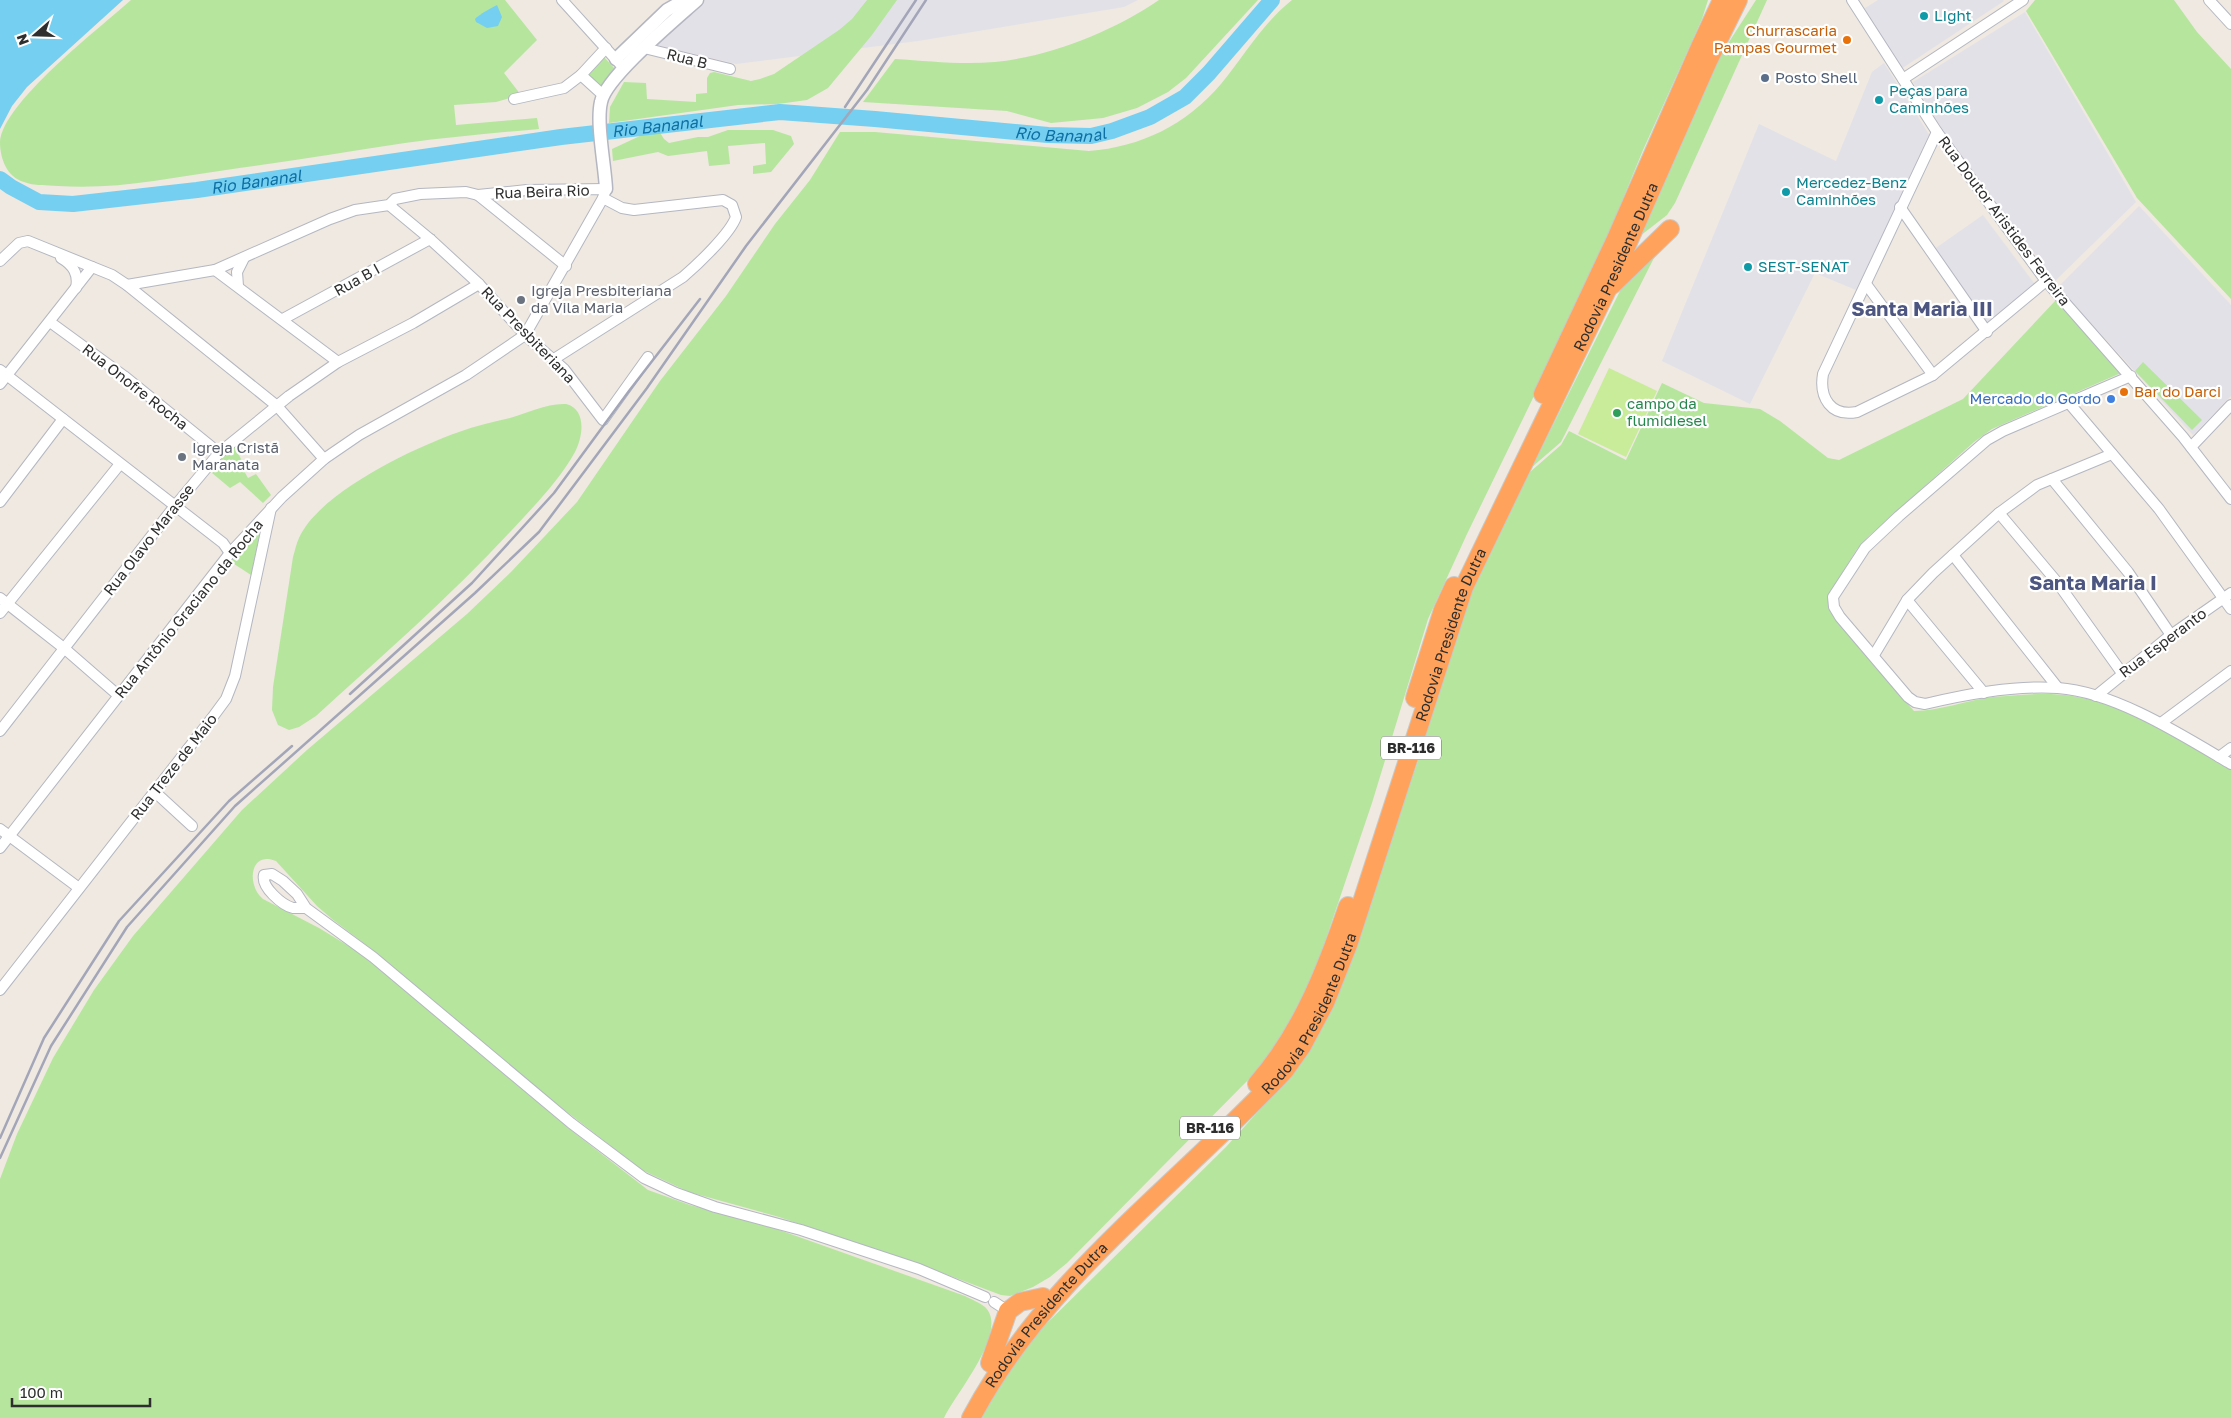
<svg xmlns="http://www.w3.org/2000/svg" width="2231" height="1418" font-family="'Golos Text',sans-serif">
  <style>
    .industrial { fill: #e3e1e8 }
    .green { fill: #b6e59e }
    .pitch { fill: #c9ec9a }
    .water { fill: #75cff0 }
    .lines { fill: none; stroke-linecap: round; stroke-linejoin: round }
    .river { stroke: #75cff0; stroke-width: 16 }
    .minor-casing { stroke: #b4b7c1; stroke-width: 12 }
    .tertiary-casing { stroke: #b4b7c1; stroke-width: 15 }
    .motorway-casing { stroke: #c9c9c9; stroke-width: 20 }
    .minor { stroke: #fff; stroke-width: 10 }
    .tertiary { stroke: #fff; stroke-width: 12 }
    .motorway { stroke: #ffa35c; stroke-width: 18 }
    .rail { stroke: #a3a6b8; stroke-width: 2.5 }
    .culture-dot { fill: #0f9aa8; stroke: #fff; stroke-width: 2 }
    .food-dot { fill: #e8710a; stroke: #fff; stroke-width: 2 }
    .service-dot { fill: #5c6f8a; stroke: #fff; stroke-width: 2 }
    .worship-dot { fill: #6b7280; stroke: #fff; stroke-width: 2 }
    .shop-dot { fill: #3f7fe0; stroke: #fff; stroke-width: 2 }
    .leisure-dot { fill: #2e9e5b; stroke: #fff; stroke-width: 2 }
    .labels { text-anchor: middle; stroke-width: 4.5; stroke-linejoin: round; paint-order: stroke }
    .shield { fill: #fff; stroke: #6d6d6d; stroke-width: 1 }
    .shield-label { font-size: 14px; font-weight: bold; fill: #2e2e2e }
    .culture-label { font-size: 15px; fill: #0d838f; stroke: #fff; text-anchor: start }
    .food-label { font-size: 15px; fill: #c56008; stroke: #fff; text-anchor: end }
    .street-label { font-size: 15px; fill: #2e2e2e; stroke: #fff }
    .service-label { font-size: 15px; fill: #4e5e75; stroke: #fff; text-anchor: start }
    .worship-label { font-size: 15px; fill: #5b616d; stroke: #fff; text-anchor: start }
    .shop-label { font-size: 15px; fill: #366cbe; stroke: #fff; text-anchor: end }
    .leisure-label { font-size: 15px; fill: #27864d; stroke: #fff; text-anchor: start }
    .water-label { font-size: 16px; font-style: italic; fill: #0d6fa3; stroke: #fff }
    .district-label { font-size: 20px; font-weight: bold; fill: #4d5680; stroke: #fff }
  </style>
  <rect width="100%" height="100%" fill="#efe9e1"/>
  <g class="industrial">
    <polygon points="705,0 1138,0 1124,7 918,41 736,64 656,45"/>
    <polygon points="1878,0 2003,0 2004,1 1901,69 1862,10"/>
    <polygon points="2025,12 2136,202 2055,281 1949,140 1913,82"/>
    <polygon points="1884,63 1930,136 1856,290 1815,273 1750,404 1662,361 1759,124 1836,161 1872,72"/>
    <polygon points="2139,206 2231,305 2231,396 2193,435 2058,287"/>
    <polygon points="1983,215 2037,287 1986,327 1933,250"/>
  </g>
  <g class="green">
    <path d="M131,0H505L537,40L504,73L521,95L496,102L454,105L456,125L537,118L539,129C494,133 450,137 405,143C345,152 286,162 226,170C169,178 116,190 58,186C47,185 34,186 24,182C7,177 0,159 0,142C3,102 100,28 131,0Z"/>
    <polygon points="867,0 897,0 872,35 828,88 807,100 778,104 738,105 609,123 610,107 624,82 646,83 647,99 696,102 696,94 707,93 707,78 710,73 714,72 751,81 760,79 774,74 839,30 852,19"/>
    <path d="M1159,0H1258L1186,78L1168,92L1137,108L1103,118L1051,123L1007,111L863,102L895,59C927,61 962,65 995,62C1049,57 1114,31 1159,0Z"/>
    <path d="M1292,0H1708L1702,19L1643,150L1585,291L1467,534L1428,619L1372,803L1312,980L1288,1026L1272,1051L1250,1078L1067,1263L1050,1277L1033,1287L1010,1296L1001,1295L924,1266L779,1217L689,1192L642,1170L545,1095L370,948L332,919L317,906L276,861C250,850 246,885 263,899L319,928L360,953L572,1131L648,1190L690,1205L768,1226L965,1296C971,1299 980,1303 985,1307C1010,1331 955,1394 944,1418H0V1179L17,1134L53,1058L94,990L133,936L242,810L307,750L467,614L511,572L577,502L660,381L726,296L775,224L810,180L840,132H875L1089,151C1141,147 1186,125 1221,84C1244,56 1263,23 1292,0Z"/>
    <polygon points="1756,0 1767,0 1675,203 1667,215 1640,236 1677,148 1720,56"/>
    <polygon points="2035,0 2174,0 2197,32 2231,69 2231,299 2137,198 2026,11"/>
    <polygon points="603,56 615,69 601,87 586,74"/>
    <polygon points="657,128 664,139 669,143 698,137 708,137 728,130 773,130 791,136 794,144 771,172 753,174 753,166 766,164 765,143 728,146 730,164 709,166 707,151 668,156 658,152 613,161 612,149"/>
    <polygon points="1659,248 1561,442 1532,467 1627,277"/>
    <path d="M2056,300L2121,373L1992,429L1974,442L1869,536L1857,549L1828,596L1829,609L1835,619L1914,711C1940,711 1967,700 1993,697C2018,695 2047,692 2072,696C2129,705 2182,741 2231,768V1418H981L978,1415L1035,1335L1226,1147L1285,1082L1373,890L1418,761L1452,640L1462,611L1506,515L1530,472L1561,445L1569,431L1626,460L1662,383L1704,403L1760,409L1780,421L1828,458L1839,460L1963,399Z"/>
    <polygon points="2143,362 2202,420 2192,430 2135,371"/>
    <path d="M566,404C587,409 583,437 575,452C559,481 533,507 511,531C450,597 382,656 316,716L299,727L289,730L278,725L272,710L273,687L293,557C295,551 296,544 299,538C319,493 413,448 459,432C475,426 493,422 510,418C528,413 547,403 566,404Z"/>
    <polygon points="235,447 246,469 244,471 248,478 256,474 271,495 263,503 240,482 230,488 212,473 223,457"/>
    <polygon points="262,523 251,575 228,560"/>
  </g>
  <polygon class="pitch" points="1609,368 1657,391 1626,457 1578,434"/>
  <g class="water">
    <polygon points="0,0 123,0 27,87 12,106 0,129"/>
    <path d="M497,5L502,17L498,26L487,28L476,22L475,19C478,15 493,7 497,5Z"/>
  </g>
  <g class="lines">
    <path class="river" id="s1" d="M0,179L11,187L39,202L73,204L197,190L561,137L780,112L875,119L1048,135L1091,136L1112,131L1150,117L1185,97L1209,73L1272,0"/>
    <g class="minor-casing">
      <g id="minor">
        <polyline points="562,0 620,64"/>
        <polyline points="1852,0 1937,132 2046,281 2183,437 2231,499"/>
        <polyline points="2209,0 2231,24"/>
        <polyline points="644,48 730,69"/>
        <polyline points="581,75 603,95"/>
        <polyline points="1903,79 2023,0"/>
        <polyline points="514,99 564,88 581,75 606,48"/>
        <path d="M1937,132L1823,374C1819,398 1831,417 1857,412L1933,375L2046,281"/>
        <polyline points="478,195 566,266"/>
        <polyline points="389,205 430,239 479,284 525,335 564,369 603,420 648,357"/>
        <polyline points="1900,207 1987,332"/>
        <path d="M61,258C73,265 79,274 76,288"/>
        <polyline points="0,261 19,243 28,241 112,275 127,285 277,406 324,459"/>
        <polyline points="215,270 338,362"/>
        <polyline points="1866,284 1933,375"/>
        <polyline points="238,286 237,272 244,258"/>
        <polyline points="283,319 430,239"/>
        <polyline points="50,322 124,376 219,453"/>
        <path d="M554,359L683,277C697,265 730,234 736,217L732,205L723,200L634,210L622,208L603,198"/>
        <polyline points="0,370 223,543 230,553"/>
        <path d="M2131,376L2003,431L1987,440L1899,516L1865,548L1833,597L1834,607L1840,617L1908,697L1915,702L1925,704C1967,694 2014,685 2058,688C2115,692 2182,735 2231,764"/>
        <polyline points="0,384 92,267"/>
        <polyline points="2069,403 2159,509 2231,609"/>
        <polyline points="2191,447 2231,405"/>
        <polyline points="2052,479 2128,572 2171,635"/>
        <polyline points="0,502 63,419"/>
        <polyline points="1999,513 2057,582 2122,673"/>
        <polyline points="1953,555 2058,688"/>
        <polyline points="0,598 65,649 119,696"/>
        <polyline points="1907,600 1984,693"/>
        <polyline points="0,613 120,464"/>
        <polyline points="1874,655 1907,600 1933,573 1999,513 2037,485 2112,454"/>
        <polyline points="2096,696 2171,635 2231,593"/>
        <polyline points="2161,723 2231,671"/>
        <polyline points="0,731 174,507 219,453 289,396 338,362 413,323 479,284"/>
        <polyline points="2219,757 2231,748"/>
        <polyline points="155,792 192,826"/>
        <polyline points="0,829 79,888"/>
        <polyline points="0,848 230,553 282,497 324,459 359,435 466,375 525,335 603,198 606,189 527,190 478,195 466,192 420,194 395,199 389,205 355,210 330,219 215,270 127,285"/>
        <path d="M306,908C302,908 297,908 293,908C282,905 261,887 264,875L272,874L283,881L297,894L306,908L373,957L571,1123L644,1178L676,1193L715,1207L801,1230L919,1269L985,1297"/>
        <polyline points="0,990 212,718 226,699 235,676 271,508"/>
        <polyline points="994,1302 1008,1311"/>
      </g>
    </g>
    <g class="tertiary-casing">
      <g id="tertiary">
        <polyline points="616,59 667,10 681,2 696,0"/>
        <path d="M606,189C605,166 596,123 601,102C606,77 676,19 697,0"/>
      </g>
    </g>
    <g class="motorway-casing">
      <g id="motorway">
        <polyline points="1612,285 1670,229"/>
        <polyline points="1543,394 1615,241 1700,47 1722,0"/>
        <polyline points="1415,698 1443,610 1454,586"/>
        <path d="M1257,1084C1302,1032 1326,970 1348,906"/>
        <polyline points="990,1363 1008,1311 1020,1302 1043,1297"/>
        <path id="s2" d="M971,1418C1045,1278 1179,1184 1285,1070L1302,1046L1325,1003L1348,945L1464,587L1607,290L1708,61L1738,0"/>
      </g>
    </g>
    <use href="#minor" class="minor"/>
    <use href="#tertiary" class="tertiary"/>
    <use href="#motorway" class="motorway"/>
    <g class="rail">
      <polyline points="845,107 916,0"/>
      <polyline points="350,694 472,583 554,493 629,391 700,299"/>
      <polyline points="0,1138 44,1038 119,921 229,801 292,746"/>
      <polyline points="0,1158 51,1046 127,927 235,806 475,593 539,532 647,388 746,246 867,90 926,0"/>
    </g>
  </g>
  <g class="culture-dot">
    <circle cx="1924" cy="16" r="5"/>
    <circle cx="1879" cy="100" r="5"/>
    <circle cx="1786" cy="192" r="5"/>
    <circle cx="1748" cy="267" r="5"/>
  </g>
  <g class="food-dot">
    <circle cx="1847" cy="40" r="5"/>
    <circle cx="2124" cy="392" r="5"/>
  </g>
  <circle class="service-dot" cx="1765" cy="78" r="5"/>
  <g class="worship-dot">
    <circle cx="521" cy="300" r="5"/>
    <circle cx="182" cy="457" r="5"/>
  </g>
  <circle class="shop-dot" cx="2111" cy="399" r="5"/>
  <circle class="leisure-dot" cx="1617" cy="413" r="5"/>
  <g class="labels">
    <g class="shield">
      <rect x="1381" y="736.5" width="60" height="23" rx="4"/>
      <rect x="1180" y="1116.5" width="60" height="23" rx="4"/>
    </g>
    <g class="shield-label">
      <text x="1411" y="753">BR-116</text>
      <text x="1210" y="1133">BR-116</text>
    </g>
    <g class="culture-label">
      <text x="1934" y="21">LIght</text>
      <text x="1889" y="96">Peças para<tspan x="1889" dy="17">Caminhões</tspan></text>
      <text x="1796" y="188">Mercedez-Benz<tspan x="1796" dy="17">Caminhões</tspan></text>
      <text x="1758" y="272">SEST-SENAT</text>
    </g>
    <g class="food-label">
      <text x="1837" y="36">Churrascaria<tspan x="1837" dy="17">Pampas Gourmet</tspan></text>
      <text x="2134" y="397" text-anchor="start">Bar do Darci</text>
    </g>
    <g class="street-label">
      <text transform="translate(687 59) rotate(14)" y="5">Rua B</text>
      <text transform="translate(542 192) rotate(-2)" y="5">Rua Beira Rio</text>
      <text transform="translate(2004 221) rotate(53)" y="5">Rua Doutor Aristides Ferreira</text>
      <text dy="5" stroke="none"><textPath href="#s2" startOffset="1342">Rodovia Presidente Dutra</textPath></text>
      <text transform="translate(357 280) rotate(-29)" y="5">Rua B I</text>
      <text transform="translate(528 335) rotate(46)" y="5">Rua Presbiteriana</text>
      <text transform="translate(135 387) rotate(38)" y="5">Rua Onofre Rocha</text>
      <text transform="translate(149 540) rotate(-52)" y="5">Rua Olavo Marasse</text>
      <text transform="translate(189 609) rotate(-51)" y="5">Rua Antônio Graciano da Rocha</text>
      <text dy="5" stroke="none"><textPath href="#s2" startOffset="938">Rodovia Presidente Dutra</textPath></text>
      <text transform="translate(2163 643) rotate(-37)" y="5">Rua Esperanto</text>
      <text transform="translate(174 767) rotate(-52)" y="5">Rua Treze de Maio</text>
      <text dy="5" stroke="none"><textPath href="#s2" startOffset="532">Rodovia Presidente Dutra</textPath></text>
      <text dy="5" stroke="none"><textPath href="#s2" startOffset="128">Rodovia Presidente Dutra</textPath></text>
    </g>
    <g class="service-label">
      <text x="1775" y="83">Posto Shell</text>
    </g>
    <g class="worship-label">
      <text x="531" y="296">Igreja Presbiteriana<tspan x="531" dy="17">da Vila Maria</tspan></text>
      <text x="192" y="453">Igreja Cristã<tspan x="192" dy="17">Maranata</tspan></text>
    </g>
    <g class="shop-label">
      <text x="2101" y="404">Mercado do Gordo</text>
    </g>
    <g class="leisure-label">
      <text x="1627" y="409">campo da<tspan x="1627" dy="17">flumidiesel</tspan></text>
    </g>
    <g class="water-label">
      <text dy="6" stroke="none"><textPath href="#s1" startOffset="669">Rio Bananal</textPath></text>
      <text dy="6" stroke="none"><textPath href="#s1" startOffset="1074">Rio Bananal</textPath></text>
      <text dy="6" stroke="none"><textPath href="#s1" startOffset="264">Rio Bananal</textPath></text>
    </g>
    <g class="district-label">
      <text x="1922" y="316">Santa Maria III</text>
      <text x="2093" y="590">Santa Maria I</text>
    </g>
  </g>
  <g transform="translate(35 35) rotate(250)" stroke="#ffffff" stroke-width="4" paint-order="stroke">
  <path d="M0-4L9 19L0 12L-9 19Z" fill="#2e2e2e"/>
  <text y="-8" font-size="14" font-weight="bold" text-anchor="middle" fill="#2e2e2e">N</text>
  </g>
  <path d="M12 1398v8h138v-8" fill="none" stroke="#2e2e2e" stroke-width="2.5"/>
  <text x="20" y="1398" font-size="15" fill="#2e2e2e" stroke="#ffffff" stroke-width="4" paint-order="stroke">100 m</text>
</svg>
